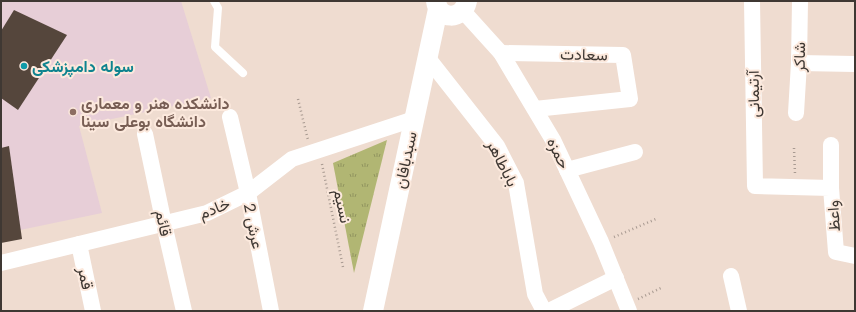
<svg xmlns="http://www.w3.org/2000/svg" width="856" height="312" font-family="Jost,Vazirmatn,sans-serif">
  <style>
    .education { fill: #e7ced7 }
    .grass { fill: url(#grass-tufts) }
    .building { fill: #55463c }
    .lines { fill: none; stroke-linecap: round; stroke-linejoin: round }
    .path { stroke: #a89a91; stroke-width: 2.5; stroke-dasharray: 1 3; stroke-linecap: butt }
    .service { stroke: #fff; stroke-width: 8 }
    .minor { stroke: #fff; stroke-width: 16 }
    .tertiary { stroke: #fff; stroke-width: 20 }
    .culture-dot { fill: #0f9aa8; stroke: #fce9dd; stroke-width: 1.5 }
    .education-dot { fill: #8d6e63; stroke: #fce9dd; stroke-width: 1.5 }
    .labels { text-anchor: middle; stroke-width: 4; stroke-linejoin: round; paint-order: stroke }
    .street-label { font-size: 16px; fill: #3f3833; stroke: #fce9dd }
    .culture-label { font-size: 16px; font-weight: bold; fill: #0d838f; stroke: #fce9dd; text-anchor: start }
    .education-label { font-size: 16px; font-weight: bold; fill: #785e54; stroke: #fce9dd; text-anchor: start }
  </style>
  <defs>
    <pattern id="grass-tufts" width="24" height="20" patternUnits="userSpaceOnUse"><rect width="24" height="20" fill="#b1b673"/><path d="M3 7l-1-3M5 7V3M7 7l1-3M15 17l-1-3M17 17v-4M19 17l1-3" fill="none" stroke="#91955f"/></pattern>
  </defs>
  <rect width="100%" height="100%" fill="#efdcd0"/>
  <polygon class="education" points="1,1 181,1 211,98 79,126 102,213 1,234"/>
  <polygon class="grass" points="387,140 354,273 333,163"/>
  <g class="building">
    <polygon points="14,10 67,35 18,110 1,98 1,31"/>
    <polygon points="9,146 22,239 1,243 1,148"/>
  </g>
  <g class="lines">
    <g class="path">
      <polyline points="298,99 308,140"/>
      <polyline points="794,148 795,174"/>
      <polyline points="322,164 343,267"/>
      <polyline points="614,237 656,219"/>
      <polyline points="638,299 663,287"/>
    </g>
    <polyline class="service" points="214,1 218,8 215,47 243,73"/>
    <g class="minor">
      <polyline points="752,1 755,186 831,188 836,252 855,256"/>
      <polyline points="463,11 501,53 553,140 601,242 629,311"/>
      <polyline points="501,53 623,55 630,99 535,109"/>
      <polyline points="427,57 497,146 516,183 535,294 544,311"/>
      <polyline points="799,63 855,64"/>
      <polyline points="796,113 799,63 800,1"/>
      <polyline points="230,117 248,193 271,311"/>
      <polyline points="145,134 164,224 184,311"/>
      <polyline points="567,170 635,152"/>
      <polyline points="831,188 831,145"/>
      <polyline points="79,244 93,311"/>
      <polyline points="1,263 207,213 248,193 292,159 414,119"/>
      <polyline points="731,276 739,311"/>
      <polyline points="549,311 616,278"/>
    </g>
    <g class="tertiary">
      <path d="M436,1C438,20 463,21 467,1"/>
      <polyline points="373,311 438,9"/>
    </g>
  </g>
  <circle class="culture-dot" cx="24" cy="66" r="4"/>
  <circle class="education-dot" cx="73" cy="112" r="4"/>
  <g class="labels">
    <g class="street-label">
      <text transform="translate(584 54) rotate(1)" y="6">سعادت</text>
      <text transform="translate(799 57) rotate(-89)" y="6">شاکر</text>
      <text transform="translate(753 94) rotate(-91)" y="6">آرتیمانی</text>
      <text transform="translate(559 153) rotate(64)" y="6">حمزه</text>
      <text transform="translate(405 160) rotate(-78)" y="6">سبدبافان</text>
      <text transform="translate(503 163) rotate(63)" y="6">باباطاهر</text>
      <text transform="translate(343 206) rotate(78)" y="6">نسیم</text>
      <text transform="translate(214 208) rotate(-22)" y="6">خادم</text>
      <text transform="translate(833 216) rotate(-94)" y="6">واعظ</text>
      <text transform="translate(164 223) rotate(78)" y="6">قائم</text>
      <text transform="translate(254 226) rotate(79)" y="6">عرش 2</text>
      <text transform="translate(86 278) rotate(78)" y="6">قمر</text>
    </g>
    <g class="culture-label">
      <text x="32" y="72">سوله دامپزشکی</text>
    </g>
    <g class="education-label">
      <text x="81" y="109">دانشکده هنر و معماری<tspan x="81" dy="18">دانشگاه بوعلی سینا</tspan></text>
    </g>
  </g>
  <rect width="856" height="312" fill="none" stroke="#3f3833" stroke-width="4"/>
</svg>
